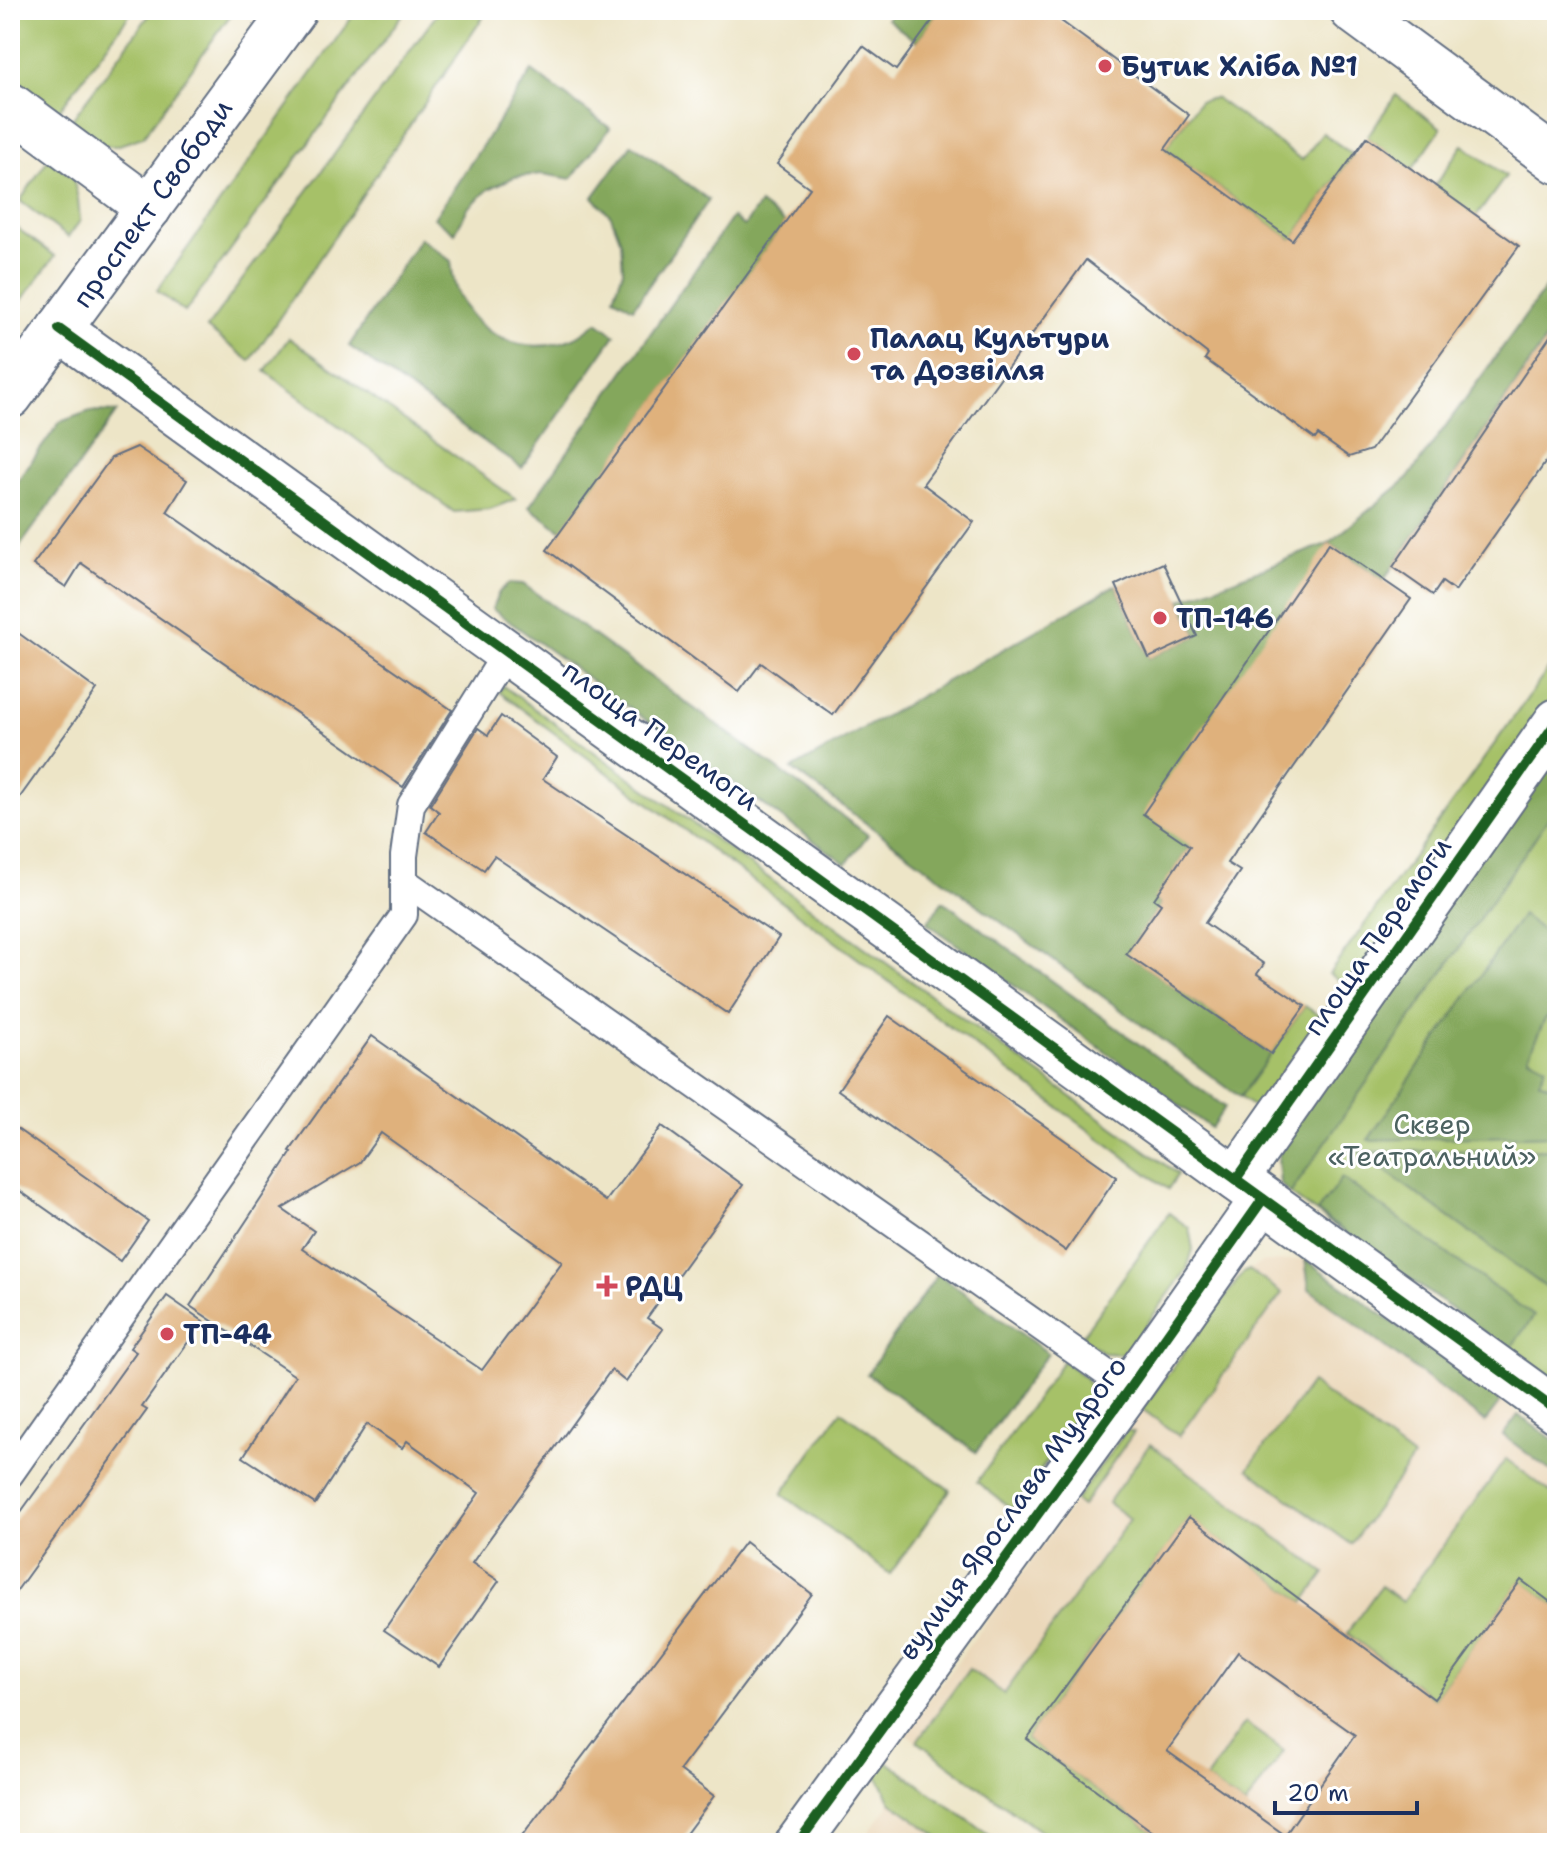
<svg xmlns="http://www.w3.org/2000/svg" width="1567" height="1853" font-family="'Shantell Sans',sans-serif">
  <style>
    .built { fill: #ebd8ba }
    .green { fill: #a6c167; stroke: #607862; stroke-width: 2 }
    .forest { fill: #84a75c; stroke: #506b5d; stroke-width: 2 }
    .building { fill: #dfb17c; fill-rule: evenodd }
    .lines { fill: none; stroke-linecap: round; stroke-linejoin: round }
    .service-casing { stroke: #646f83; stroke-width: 30 }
    .minor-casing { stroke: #646f83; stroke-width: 48 }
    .service { stroke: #fff; stroke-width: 26 }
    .minor { stroke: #fff; stroke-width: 44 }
    .cycleway-casing { stroke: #fff; stroke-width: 15 }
    .cycleway { stroke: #1b5e20; stroke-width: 10 }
    .poi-dot { fill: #d1495b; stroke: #fff; stroke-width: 3 }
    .labels { text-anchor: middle; stroke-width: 6; stroke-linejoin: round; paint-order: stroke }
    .poi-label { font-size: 28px; font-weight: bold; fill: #1b2f5e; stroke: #fff; text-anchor: start }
    .street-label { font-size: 28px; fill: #1b2f5e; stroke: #fff }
    .park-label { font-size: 28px; fill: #4c6261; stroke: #fff }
  </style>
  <rect width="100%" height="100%" fill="#fff"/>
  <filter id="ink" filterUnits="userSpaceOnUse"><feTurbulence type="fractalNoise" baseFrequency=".0125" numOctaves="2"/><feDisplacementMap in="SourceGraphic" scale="16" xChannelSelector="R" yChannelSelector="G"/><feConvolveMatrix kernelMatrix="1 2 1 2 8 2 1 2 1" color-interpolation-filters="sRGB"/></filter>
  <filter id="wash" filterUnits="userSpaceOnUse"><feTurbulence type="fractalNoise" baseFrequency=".006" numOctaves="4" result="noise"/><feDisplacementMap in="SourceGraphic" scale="32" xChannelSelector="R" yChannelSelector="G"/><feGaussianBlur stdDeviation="1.8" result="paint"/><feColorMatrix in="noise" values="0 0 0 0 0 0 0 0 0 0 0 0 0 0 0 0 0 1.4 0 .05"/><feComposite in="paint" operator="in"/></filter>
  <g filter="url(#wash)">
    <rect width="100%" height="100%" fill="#ede5c7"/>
    <g class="built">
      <polygon points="1305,1259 1557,1442 1557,1843 1056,1843 905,1733 1243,1273 1262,1263"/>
      <polygon points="891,1802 947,1843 861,1843"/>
    </g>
    <g class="green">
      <polygon points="23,10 133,10 55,116 10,82 10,27"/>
      <polygon points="153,10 234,10 143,137 116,146 95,146 68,125"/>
      <polygon points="357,10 406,10 185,312 157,291"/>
      <polygon points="440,10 488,10 250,361 207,328"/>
      <polygon points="1396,95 1441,128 1412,170 1367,137"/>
      <polygon points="1215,98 1302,160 1323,133 1353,155 1292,240 1165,149 1200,101"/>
      <polygon points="1463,145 1506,176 1476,217 1434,186"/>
      <polygon points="48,159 73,177 78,199 80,221 68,237 20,201"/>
      <polygon points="10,223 55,256 10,316"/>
      <polygon points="289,338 516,499 490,509 454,512 265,371"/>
      <polygon points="1557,657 1557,695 1350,988 1329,974"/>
      <polygon points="503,686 1178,1174 1168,1189 499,692"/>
      <polygon points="1557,748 1557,1384 1290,1194 1278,1161"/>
      <polygon points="1305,1006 1327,1021 1262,1113 1240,1097"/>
      <polygon points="1169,1213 1189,1228 1193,1249 1187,1269 1125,1354 1104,1353 1081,1337"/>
      <polygon points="1249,1270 1282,1293 1179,1436 1142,1409 1225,1297 1243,1273"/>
      <polygon points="1063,1361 1086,1378 1094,1397 1012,1509 977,1482"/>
      <polygon points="1311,1383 1413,1458 1351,1544 1248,1469"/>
      <polygon points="841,1411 950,1490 890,1574 782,1494"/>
      <polygon points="1127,1430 1134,1432 1082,1506 1075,1501"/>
      <polygon points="1150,1444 1325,1573 1304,1602 1189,1518 1027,1739 1168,1843 1056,1843 917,1741 969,1669 1004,1694 1130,1519 1108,1503"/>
      <polygon points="1506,1459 1557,1497 1557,1607 1521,1581 1434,1699 1347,1633 1381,1586 1402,1602"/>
      <polygon points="1245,1723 1284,1751 1245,1806 1206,1779"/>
      <polygon points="885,1760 1000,1843 947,1843 891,1802 876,1773"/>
    </g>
    <g class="forest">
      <polygon points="893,10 940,10 917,42 887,19"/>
      <polygon points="532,71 610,128 571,179 542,174 514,177 489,189 468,208 455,233 434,218"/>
      <polygon points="632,144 709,200 633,308 614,297 623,271 621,242 611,216 593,197"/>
      <polygon points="760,204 785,223 562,531 529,507 732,217 744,226"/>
      <path d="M420,238L451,261C452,270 453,282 457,291C476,337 525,357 571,339C580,336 589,328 597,322L615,335L522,468L349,346Z"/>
      <polygon points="1557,272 1557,323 1384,580 1329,543 1190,846 1155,900 1161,904 1127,954 1271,1054 1240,1097 792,769 1116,585 1149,658 1197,636 1181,600 1329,543 1408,478"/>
      <polygon points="90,411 117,412 10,560 10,491 60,422"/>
      <polygon points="509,583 523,584 868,835 846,864 492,609 499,592"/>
      <polygon points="1557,748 1557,806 1290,1194 1280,1184 1278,1161 1282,1138"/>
      <polygon points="943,901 1225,1107 1211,1128 927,923"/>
      <polygon points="1522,915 1557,942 1557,1021 1546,1017 1528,1057 1546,1066 1539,1081 1557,1089 1557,1135 1368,1140"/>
      <polygon points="1557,1149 1557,1283 1551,1291 1359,1152"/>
      <polygon points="1342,1178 1534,1316 1509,1350 1317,1212"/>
      <polygon points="1305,1259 1501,1401 1485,1422 1309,1289"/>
      <polygon points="938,1274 1048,1353 976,1452 867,1374"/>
      <polygon points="1518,1415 1557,1442 1557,1476 1503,1435"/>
    </g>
    <g id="blocks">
      <g class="building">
        <polygon points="940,10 1046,10 1189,115 1165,149 1292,240 1367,137 1519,246 1371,450 1349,457 1318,435 1315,439 1205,359 1208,354 1086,260 923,484 974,522 833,715 761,663 739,692 547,550 810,188 777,164 863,46 896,70"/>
        <polygon points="1557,326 1557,446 1455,591 1442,582 1433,595 1393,567"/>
        <polygon points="137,447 187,480 167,512 452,710 403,787 81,563 66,587 33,565 111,458"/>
        <polygon points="1329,543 1411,599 1227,863 1240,871 1205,923 1264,964 1257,974 1305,1006 1271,1054 1126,954 1161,904 1154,899 1190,846 1143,814"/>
        <polygon points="1163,563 1197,636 1149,658 1116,585"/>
        <polygon points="10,627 97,690 10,811"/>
        <polygon points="501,716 557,757 543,779 779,937 728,1014 494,856 484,870 426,832 439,812 430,805 478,728 488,735"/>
        <polygon points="889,1016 1117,1177 1066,1251 838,1090"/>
        <path d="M372,1036L606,1201L662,1126L743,1185L647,1318L663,1329L626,1382L611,1370L472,1563L499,1581L439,1667L384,1630L479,1493L407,1441L402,1448L367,1424L315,1504L243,1457L295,1376L190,1306L292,1152L290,1151ZM381,1133L562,1262L482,1370L302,1249L314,1231L282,1209L360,1162Z"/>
        <polygon points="10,1124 148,1221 120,1261 10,1184"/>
        <polygon points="167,1296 203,1321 142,1407 147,1410 10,1600 10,1527 136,1352 130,1348"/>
        <path d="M1189,1517L1434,1699L1521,1580L1557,1607V1843H1168L1027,1739ZM1238,1652L1355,1735L1285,1835L1167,1751Z"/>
        <polygon points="745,1542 812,1594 680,1770 714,1796 679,1843 517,1843"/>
      </g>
    </g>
  </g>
  <g filter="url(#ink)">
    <use href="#blocks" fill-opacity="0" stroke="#646f83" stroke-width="2"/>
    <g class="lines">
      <g class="service-casing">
        <g id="service">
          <polyline points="404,881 1129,1389"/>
          <polyline points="10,1474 404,915 404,856 411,805 506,653"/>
        </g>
      </g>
      <g class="minor-casing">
        <g id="minor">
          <polyline points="1352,10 1557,161"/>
          <polyline points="10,105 149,208"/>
          <polyline points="59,329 1557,1411"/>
          <polyline points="10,396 294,10"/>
          <polyline points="1236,1179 1557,721"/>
          <polyline points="798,1843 1129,1389 1263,1199"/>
        </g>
      </g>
      <use href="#service" class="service"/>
      <use href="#minor" class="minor"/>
      <g class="cycleway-casing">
        <g id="cycleway">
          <polyline points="59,329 1557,1411"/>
          <polyline points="1236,1179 1557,721"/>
          <polyline points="798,1843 1129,1389 1263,1199"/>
        </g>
      </g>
      <use href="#cycleway" class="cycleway"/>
    </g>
  </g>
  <g class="poi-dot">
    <circle cx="1105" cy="66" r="8"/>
    <circle cx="854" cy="354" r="8"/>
    <circle cx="1160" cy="618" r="8"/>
    <path d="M603 1274h8v8h8v8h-8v8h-8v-8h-8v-8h8z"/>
    <circle cx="167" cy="1334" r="8"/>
  </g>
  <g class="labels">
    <g class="poi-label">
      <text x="1121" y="76">Бутик Хліба №1</text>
      <text x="870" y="348">Палац Культури<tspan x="870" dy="32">та Дозвілля</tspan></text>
      <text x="1176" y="628">ТП-146</text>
      <text x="625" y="1296">РДЦ</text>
      <text x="183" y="1344">ТП-44</text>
    </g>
    <g class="street-label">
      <text transform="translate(152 203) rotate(-54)" y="10">проспект Свободи</text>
      <text transform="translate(661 735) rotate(36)" y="10">площа Перемоги</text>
      <text transform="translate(1377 936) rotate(-55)" y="10">площа Перемоги</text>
      <text transform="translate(1012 1508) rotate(-54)" y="10">вулиця Ярослава Мудрого</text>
    </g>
    <g class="park-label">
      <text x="1432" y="1134">Сквер<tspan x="1432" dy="32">«Театральний»</tspan></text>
    </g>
  </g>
  <rect width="1567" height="1853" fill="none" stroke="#fff" stroke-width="40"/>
  <path d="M1275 1801v12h142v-12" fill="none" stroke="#1b2f5e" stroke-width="4"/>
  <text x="1287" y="1801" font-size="24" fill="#1b2f5e" stroke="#ffffff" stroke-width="6" paint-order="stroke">20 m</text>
</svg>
